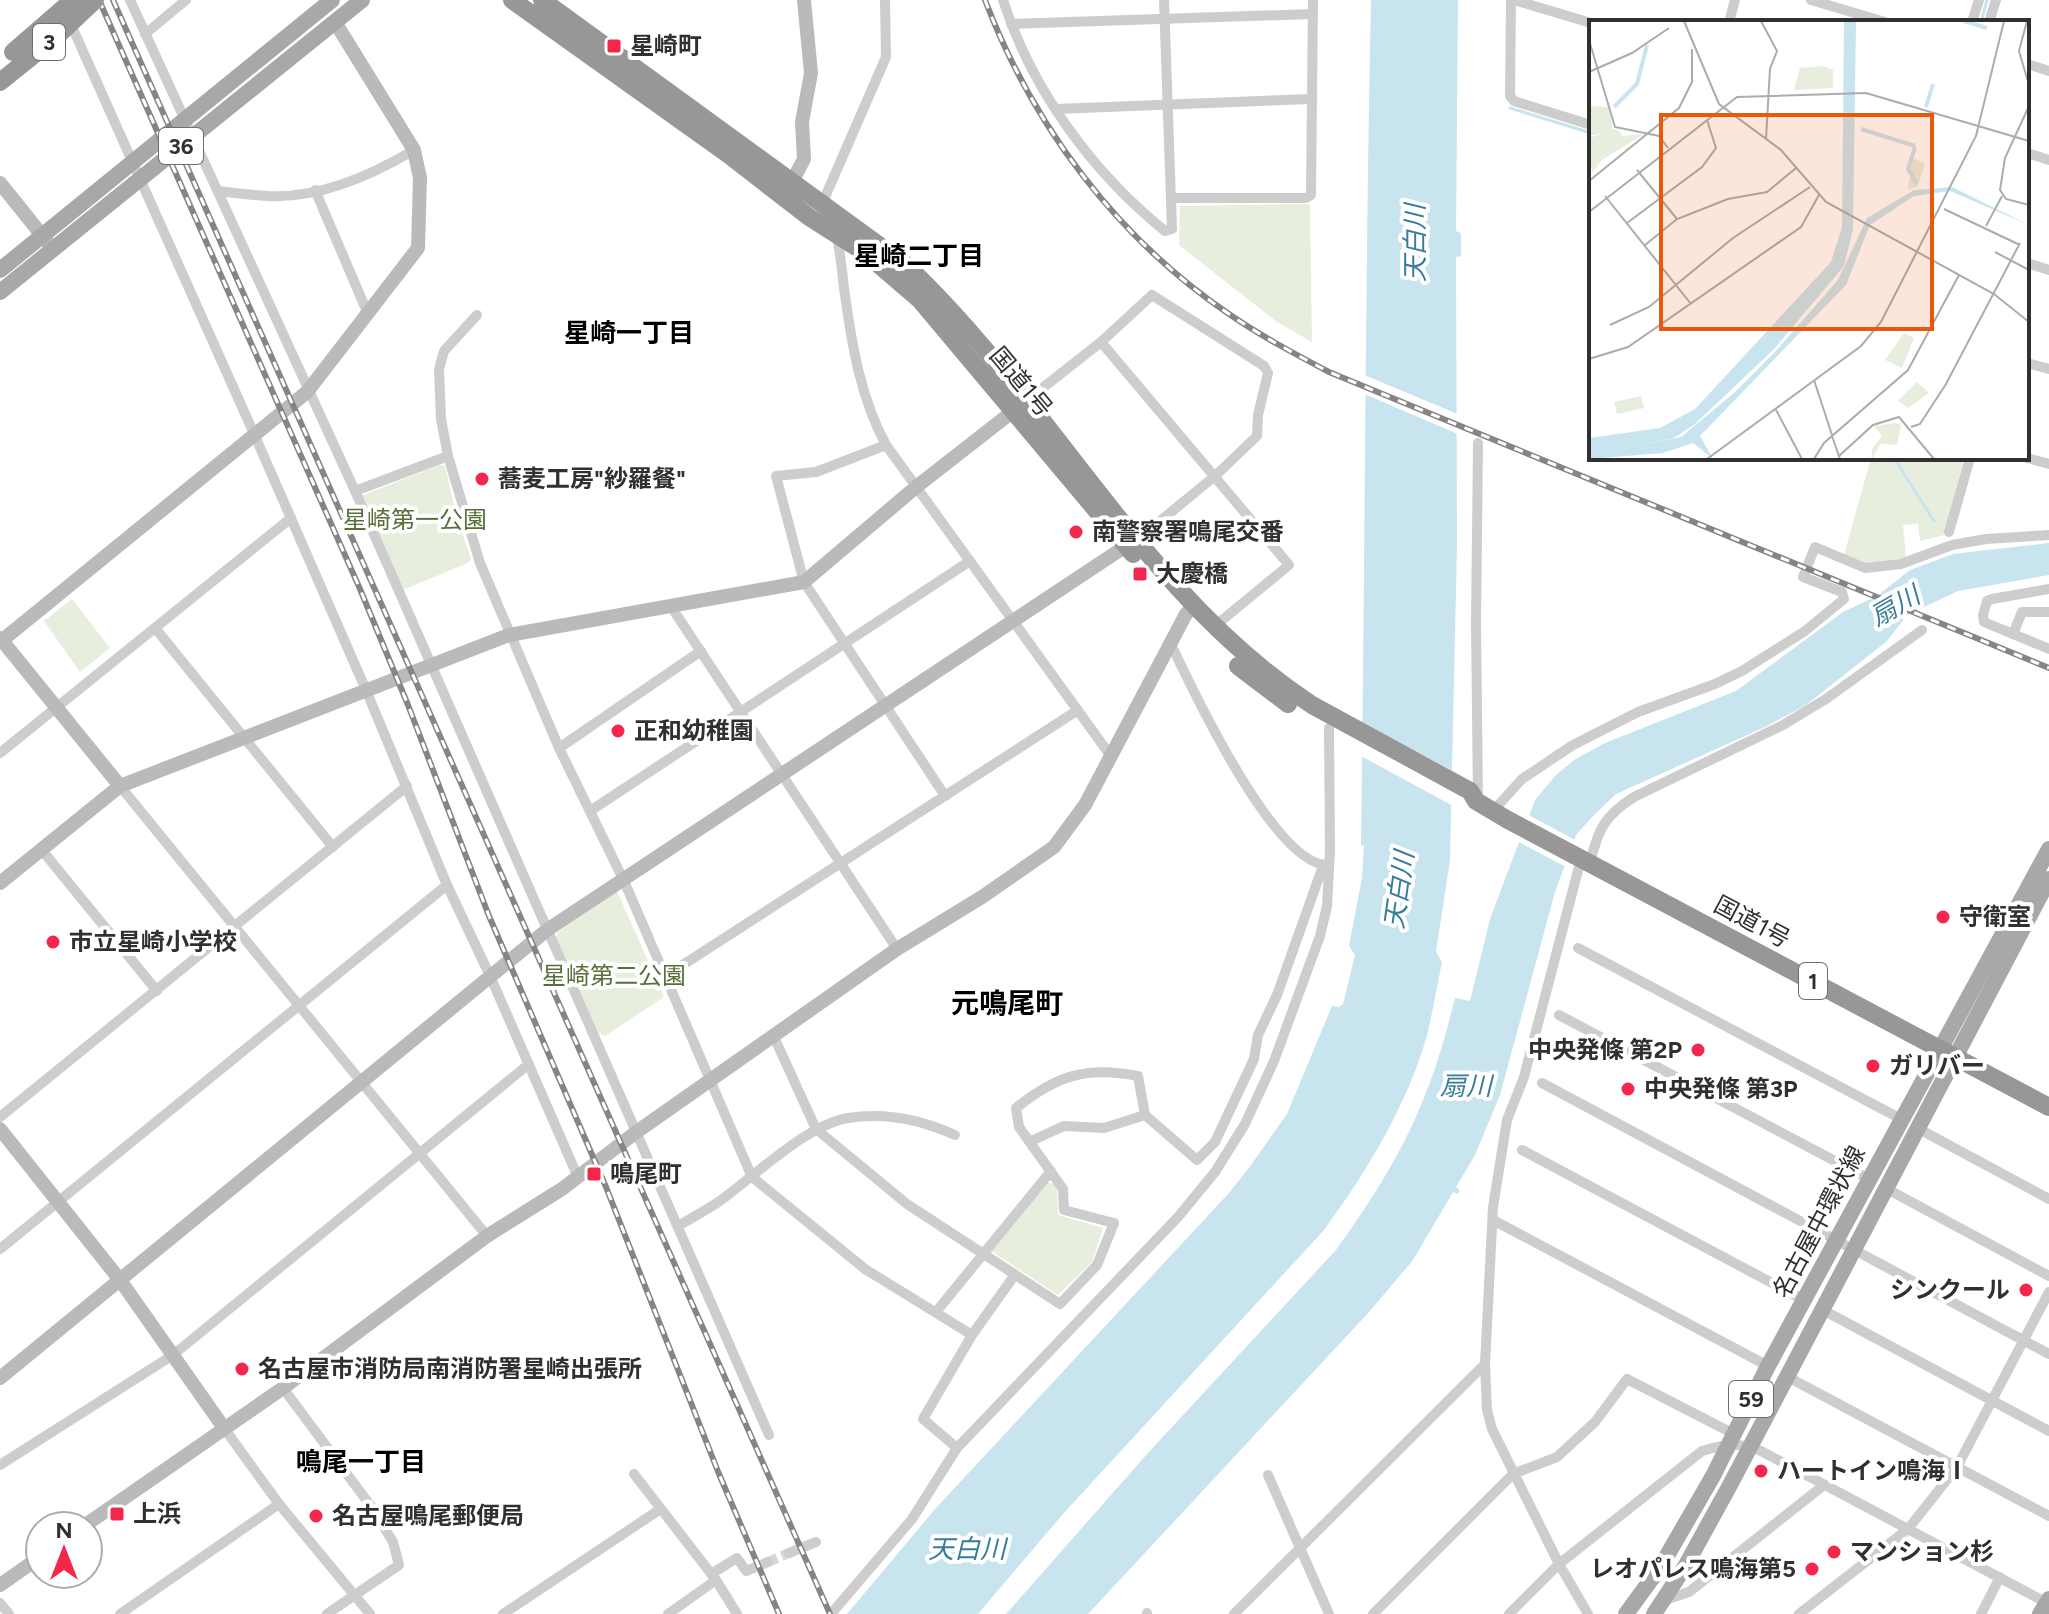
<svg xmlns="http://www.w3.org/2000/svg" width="2049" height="1614" font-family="Figtree,'Noto Sans JP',sans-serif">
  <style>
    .green { fill: #e8eedd }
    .water { fill: #c8e4ef }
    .pier { fill: #fff }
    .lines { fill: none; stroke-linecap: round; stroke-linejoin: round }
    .stream { stroke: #c8e4ef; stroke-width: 3 }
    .street-tunnel { stroke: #d6d6d6; stroke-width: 10; stroke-dasharray: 10 5; stroke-linecap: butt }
    .street { stroke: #cdcdcd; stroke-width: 10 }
    .secondary { stroke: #bababa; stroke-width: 14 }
    .primary { stroke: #a8a8a8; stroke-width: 16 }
    .highway { stroke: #979797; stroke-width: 18 }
    .rail-casing { stroke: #858585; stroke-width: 6 }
    .rail { stroke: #fff; stroke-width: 3; stroke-dasharray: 9; stroke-linecap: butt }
    .highway-bridge { stroke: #979797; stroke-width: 18 }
    .poi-dot { fill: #f3264b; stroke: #fff; stroke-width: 3 }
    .labels { text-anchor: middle; stroke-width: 8; stroke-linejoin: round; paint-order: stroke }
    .shield { fill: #fff; stroke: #6e6e6e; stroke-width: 2 }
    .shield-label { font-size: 22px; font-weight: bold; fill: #303030 }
    .poi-label { font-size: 24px; font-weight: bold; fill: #303030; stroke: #fff; text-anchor: start }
    .street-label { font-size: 24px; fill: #303030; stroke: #fff }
    .park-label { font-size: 24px; fill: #586f39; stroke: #fff }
    .water-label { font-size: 26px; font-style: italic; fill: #377d99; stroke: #fff }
    .neighbourhood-label { font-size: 26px; font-weight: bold; fill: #000; stroke: #fff }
    .quarter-label { font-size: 28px; font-weight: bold; fill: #000; stroke: #fff }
    .inset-river { fill: none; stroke: #c8e4ef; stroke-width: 4 }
    .inset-road { fill: none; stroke: #acacac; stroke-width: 2 }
    .view { fill: #e8590c; fill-opacity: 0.15; stroke: #e8590c; stroke-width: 4 }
    .inset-edge { fill: none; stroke: #303030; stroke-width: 4 }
  </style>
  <rect width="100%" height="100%" fill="#fff"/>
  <g class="green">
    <polygon points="1310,204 1312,342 1277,322 1179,245 1180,206"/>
    <polygon points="1871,458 1964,458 1944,535 1920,541 1918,524 1903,525 1906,558 1867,564 1844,555"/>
    <polygon points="439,465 445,466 457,518 471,559 468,563 405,589 398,585 361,496"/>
    <polygon points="72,599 110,648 80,672 44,621"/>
    <polygon points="617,891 664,997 605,1036 597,1032 556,938 558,932"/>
    <polygon points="1046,1182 1057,1185 1058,1215 1103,1228 1092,1262 1058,1295 991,1251"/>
  </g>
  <g class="water">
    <path d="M1371,0H1458L1456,231L1461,233V256L1456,257L1457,545L1450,860L1436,952L1442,962C1437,986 1433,1011 1427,1035C1407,1106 1367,1171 1324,1230L1062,1515L978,1614H847L936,1508L1229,1193L1251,1165L1287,1114L1332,1006L1339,1007L1343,1004L1355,955L1349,946L1362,878L1364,846L1361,845C1365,563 1365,282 1371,0Z"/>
    <path d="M2049,543V575L1958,591L1907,615L1887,641L1806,705L1765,727L1616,794L1592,817L1576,835L1555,892L1500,1095L1475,1155L1456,1187L1460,1191L1458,1194L1453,1192L1413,1260L1370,1311L1088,1614H1006L1148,1453L1336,1250C1368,1205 1400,1157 1421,1105C1436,1070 1446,1034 1455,998L1470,1001L1490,919L1535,800L1555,776L1574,760L1605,743L1736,691L1843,612L1877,596L1910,570L1953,554Z"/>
  </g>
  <g class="pier">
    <polygon points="1362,374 1460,415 1460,435 1362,393"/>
    <polygon points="1359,721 1455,772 1455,807 1359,755"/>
    <polygon points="1525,813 1575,840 1578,839 1568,868 1515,840"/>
  </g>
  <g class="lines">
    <g class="stream">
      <polyline points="1981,22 1987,0"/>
      <polyline points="1510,108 1591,133"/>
      <polyline points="1894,458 1934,521"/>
    </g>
    <polyline class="street-tunnel" points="768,1562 789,1553"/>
    <g class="street">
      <polyline points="130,0 355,491 769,1435"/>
      <path d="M1003,0C1032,90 1092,172 1165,231L1172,229L1164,0"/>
      <polyline points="1511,0 1510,96 1514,101 1591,125"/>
      <polyline points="1514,0 1591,23"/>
      <polyline points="1811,0 1885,22"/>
      <polyline points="69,20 255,436 366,690 447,885 491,978 577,1175"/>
      <polyline points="1729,22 1735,0"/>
      <polyline points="1972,22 1979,0"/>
      <polyline points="1989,22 1996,0"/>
      <polyline points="1011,24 1313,14"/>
      <polyline points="145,34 186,0"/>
      <polyline points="621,57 650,48"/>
      <polyline points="2027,64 2049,71"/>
      <polyline points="1056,109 1311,99"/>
      <polyline points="2027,153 2049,160"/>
      <polyline points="315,190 368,314"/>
      <path d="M218,191C234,193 251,195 267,196C318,199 372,175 414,150"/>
      <polyline points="1171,198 1306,198 1311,195 1313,0"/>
      <polyline points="824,208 822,204 886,57 885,0"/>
      <path d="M836,233C841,253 842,275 845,295C852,346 861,399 886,445L1110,755"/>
      <polyline points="2027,263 2049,270"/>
      <polyline points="477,315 444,351 439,369 441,419 448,456 480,563 559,748 624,881 752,1177 865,1269 972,1335"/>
      <polyline points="1101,342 1289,565 1215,626"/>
      <polyline points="2027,363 2049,369"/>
      <polyline points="1026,401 1101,342 1152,295 1264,366 1268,373 1258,415 1257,436 1215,476 1137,540"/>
      <polyline points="1478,443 1476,623 1478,801"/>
      <polyline points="886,445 816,472 776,476 804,582 945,796"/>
      <polyline points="2027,458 2049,464"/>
      <polyline points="355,491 448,456"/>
      <polyline points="1949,532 1970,458"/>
      <polyline points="2049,589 1992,599 1987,601 1983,615 1984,622 2049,649"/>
      <polyline points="672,608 897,949"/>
      <polyline points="155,628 333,847"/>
      <polyline points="2013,634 2022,612 2049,612"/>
      <path d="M1170,642C1192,689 1274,864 1327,865"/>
      <polyline points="559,748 701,651"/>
      <polyline points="0,753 291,518"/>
      <polyline points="120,786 487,1236"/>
      <polyline points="590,811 970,561"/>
      <polyline points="1493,811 1522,779 1573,745 1638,712 1715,684 1742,671 1805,631 1844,599 1842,592 1803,577 1815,547 1865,568 1901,564 1952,545 1986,539 2049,535"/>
      <polyline points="41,849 157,991"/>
      <path d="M1590,863C1598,830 1604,816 1634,797L1783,725L1826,699L1922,630"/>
      <polyline points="1578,948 1901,1119"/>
      <polyline points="664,977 1078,710"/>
      <polyline points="1559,1015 1869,1179"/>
      <path d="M774,1037L816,1129L907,1204L1060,1304L1097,1265L1114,1223L1064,1210L1063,1189L1019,1127L1016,1108C1057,1075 1087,1066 1138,1076L1145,1115L1197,1160L1215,1142L1254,1059L1258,1035L1277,995L1323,866"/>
      <polyline points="1542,1083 2049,1354"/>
      <polyline points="0,1117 407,786"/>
      <polyline points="1919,1129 2049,1199"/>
      <polyline points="1031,1141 1064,1126 1104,1128 1145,1115"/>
      <polyline points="1522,1150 1804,1300"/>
      <polyline points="1887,1189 2049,1276"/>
      <polyline points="1493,1220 1768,1366"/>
      <path d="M678,1226C692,1218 706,1210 720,1201C753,1177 808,1124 848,1118C885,1112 922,1120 955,1135"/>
      <polyline points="0,1249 447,885"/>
      <polyline points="1823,1310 2049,1431"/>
      <polyline points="936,1312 1051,1171"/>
      <polyline points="1786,1376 2049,1516"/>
      <polyline points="283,1388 373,1509 393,1542 399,1565 327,1614"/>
      <polyline points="224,1428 279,1504 370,1614"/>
      <polyline points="957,1448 923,1419 972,1335 1014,1276"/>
      <polyline points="0,1465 173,1355 529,1064"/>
      <polyline points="634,1474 716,1580 737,1614"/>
      <polyline points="1268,1475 1329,1614"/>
      <polyline points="789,1553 816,1542"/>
      <polyline points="711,1574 737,1558 746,1571 768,1562"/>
      <polyline points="1665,1600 1689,1592 1824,1485"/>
      <polyline points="0,1603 9,1614"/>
      <polyline points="1147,1613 1147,1614"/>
      <polyline points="120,1614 279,1504"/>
      <polyline points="503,1614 659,1510"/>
      <polyline points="668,1614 716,1580"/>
      <polyline points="831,1614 912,1519 957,1448 1178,1217 1215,1172 1245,1124 1274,1061 1320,936 1327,906 1330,851 1329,728"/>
      <polyline points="1234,1614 1485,1364"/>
      <polyline points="1373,1614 1513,1474 1557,1457 1595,1422 1627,1379 1734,1434"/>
      <polyline points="1509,1614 1559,1564 1492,1429 1487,1410 1485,1364 1493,1207 1507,1120 1524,1077 1581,859"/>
      <path d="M1588,1614L1559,1564L1702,1451C1722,1445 1740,1441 1761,1451L2049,1604"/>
      <polyline points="1799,1614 1908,1529 1957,1467 2049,1292"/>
      <polyline points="1981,1614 2000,1577"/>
    </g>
    <g class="secondary">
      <polyline points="792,182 804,159 802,122 811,73 804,0"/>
      <polyline points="0,183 53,249"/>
      <polyline points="0,638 120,786"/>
      <polyline points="0,642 307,392 418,248 420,178 414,150 335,22"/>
      <polyline points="0,883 120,786 509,635 804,582 916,487 1021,405"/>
      <polyline points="0,1129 120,1280 224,1428"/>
      <polyline points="0,1378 547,930 1126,546"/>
      <polyline points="84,1526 283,1388 487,1236 562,1189 635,1133 897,949 982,897 1054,847 1085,805 1186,614 1195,605"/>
      <polyline points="0,1585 40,1557"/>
    </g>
    <g class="primary">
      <polyline points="0,270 332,0"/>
      <polyline points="0,292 362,0"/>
      <polyline points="1626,1614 1661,1566 1713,1476 1768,1366 2049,849"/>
      <polyline points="1654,1614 1686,1565 1730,1485 2049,879"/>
      <polyline points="2040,1614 2049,1599"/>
    </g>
    <g class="highway">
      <polyline points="512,0 729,155 809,217 864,252 920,300 1133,554"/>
      <path d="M542,0L906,265C1051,402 1143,594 1312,705L1470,791L1476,801L1508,820L2049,1107"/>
      <polyline points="1238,666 1288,704"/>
    </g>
    <g class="rail-casing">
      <g id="rail">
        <polyline points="99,0 360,589 408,705 489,916 606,1187 719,1474 779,1614"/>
        <polyline points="113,0 830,1614"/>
        <path d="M985,0C1033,126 1117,238 1229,314C1261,336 1295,354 1329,372L2049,668"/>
      </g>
    </g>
    <use href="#rail" class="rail"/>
    <g class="highway-bridge">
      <polyline points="13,52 73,0"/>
      <polyline points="0,82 56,37 95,0"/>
    </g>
  </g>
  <g class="poi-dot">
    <rect x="606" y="38" width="16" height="16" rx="4"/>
    <circle cx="482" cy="479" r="8"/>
    <circle cx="1076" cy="532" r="8"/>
    <rect x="1132" y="566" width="16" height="16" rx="4"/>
    <circle cx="618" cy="731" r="8"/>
    <circle cx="1943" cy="917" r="8"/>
    <circle cx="53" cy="942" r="8"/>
    <circle cx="1698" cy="1050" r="8"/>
    <circle cx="1873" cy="1066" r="8"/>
    <circle cx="1628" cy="1089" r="8"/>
    <rect x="586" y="1166" width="16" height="16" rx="4"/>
    <circle cx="2026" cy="1290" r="8"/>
    <circle cx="242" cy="1369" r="8"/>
    <circle cx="1761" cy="1471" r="8"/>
    <rect x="109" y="1506" width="16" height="16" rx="4"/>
    <circle cx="316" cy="1516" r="8"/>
    <circle cx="1834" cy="1552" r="8"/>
    <circle cx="1812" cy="1569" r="8"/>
  </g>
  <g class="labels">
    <g class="shield">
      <rect x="33" y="24" width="32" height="36" rx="6"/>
      <rect x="159" y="128" width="44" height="36" rx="6"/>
      <rect x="1799" y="963" width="28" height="36" rx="6"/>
      <rect x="1729" y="1381" width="44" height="36" rx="6"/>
    </g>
    <g class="shield-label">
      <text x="49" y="50">3</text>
      <text x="181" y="154">36</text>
      <text x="1813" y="989">1</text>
      <text x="1751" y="1407">59</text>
    </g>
    <g class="poi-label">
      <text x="630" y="54">星崎町</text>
      <text x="498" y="487">蕎麦工房"紗羅餐"</text>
      <text x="1092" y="540">南警察署鳴尾交番</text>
      <text x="1156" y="582">大慶橋</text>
      <text x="634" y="739">正和幼稚園</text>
      <text x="1959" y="925">守衛室</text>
      <text x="69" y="950">市立星崎小学校</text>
      <text x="1682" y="1058" text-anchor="end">中央発條 第2P</text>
      <text x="1889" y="1074">ガリバー</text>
      <text x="1644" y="1097">中央発條 第3P</text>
      <text x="610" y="1182">鳴尾町</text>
      <text x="2010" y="1298" text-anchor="end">シンクール</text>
      <text x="258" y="1377">名古屋市消防局南消防署星崎出張所</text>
      <text x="1777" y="1479">ハートイン鳴海Ⅰ</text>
      <text x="133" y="1522">上浜</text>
      <text x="332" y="1524">名古屋鳴尾郵便局</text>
      <text x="1850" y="1560">マンション杉</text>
      <text x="1796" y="1577" text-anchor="end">レオパレス鳴海第5</text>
    </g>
    <g class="street-label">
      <text transform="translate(1021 382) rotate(50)" y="8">国道1号</text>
      <text transform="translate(1752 922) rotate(28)" y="8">国道1号</text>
      <text transform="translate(1819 1222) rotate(-62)" y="8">名古屋中環状線</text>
    </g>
    <g class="park-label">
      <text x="415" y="528">星崎第一公園</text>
      <text x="614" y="984">星崎第二公園</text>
    </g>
    <g class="water-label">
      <text transform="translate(1415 243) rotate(-90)" y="9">天白川</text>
      <text transform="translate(1895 606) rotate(-30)" y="9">扇川</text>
      <text transform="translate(1399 890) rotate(-82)" y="9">天白川</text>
      <text x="1466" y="1095">扇川</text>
      <text x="967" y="1558">天白川</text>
    </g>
    <g class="neighbourhood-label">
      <text x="919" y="265">星崎二丁目</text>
      <text x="629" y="342">星崎一丁目</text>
      <text x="361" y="1471">鳴尾一丁目</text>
    </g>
    <g class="quarter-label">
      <text x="1007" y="1013">元鳴尾町</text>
    </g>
  </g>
  <g transform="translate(1589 20)">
    <rect width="440" height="440" fill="#fff"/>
    <path d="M234,46L244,50V68L205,70L211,48ZM0,86L21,87L24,111L0,116ZM27,109L34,116L55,114L13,140L3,153L0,118ZM323,138L336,143L329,166L319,170ZM315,313L325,318L313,348L296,340ZM328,362L340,373L319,388L309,381ZM52,376L55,388L28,394L25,382ZM306,403L312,405L308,425L291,424L283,439V429L293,416L285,406Z" fill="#e8eedd"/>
    <path d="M255,1H267L264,209L255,246L185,329L106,404L85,418L45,427L92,417L145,373L186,332L249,260L278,198L325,170L363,167L440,205L361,171L325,176L281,205L257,265L111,416L124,439L104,423L74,433L0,439V418L71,408L106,389L242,242L253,207Z" fill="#c8e4ef"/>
    <path class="inset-river" d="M375,1L398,8M25,87L48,64L58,25M337,87L344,64M272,109L326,126M326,127L319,149L328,164"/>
    <path class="inset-road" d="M95,1L130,84L192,130L237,182L405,274L440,302M172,1L188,31L181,49L177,119M438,1L430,31L440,65M0,20L26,107L70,116L79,128M0,52L43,33L80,8M440,86L416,138L411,170L417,179L440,185M48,150L88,199M0,161L90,88L103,62V29M16,176L102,284M355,189L431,225M0,192L148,77L277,73L440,121M38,203L113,147L127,128L118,100M397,206L413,176M56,225L88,199L139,179L178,172L207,148M406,232L440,250M21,305L60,287L144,218L221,167M0,339L39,327L212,207L230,175M225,360L243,415M186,388L213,439M322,407L331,404L357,364L431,223M243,416L251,439M250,436L284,405L310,397L345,439M118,439L272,326L292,302L387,116L415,1M225,439L235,423L319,350L370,255"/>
    <path class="view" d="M72,95H343V309H72Z"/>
    <rect width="440" height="440" class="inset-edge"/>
  </g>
  <g transform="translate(64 1550)"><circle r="38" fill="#ffffff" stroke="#acacac" stroke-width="2"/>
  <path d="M0-6L14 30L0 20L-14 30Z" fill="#f3264b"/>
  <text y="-12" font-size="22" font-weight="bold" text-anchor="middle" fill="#303030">N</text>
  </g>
</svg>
